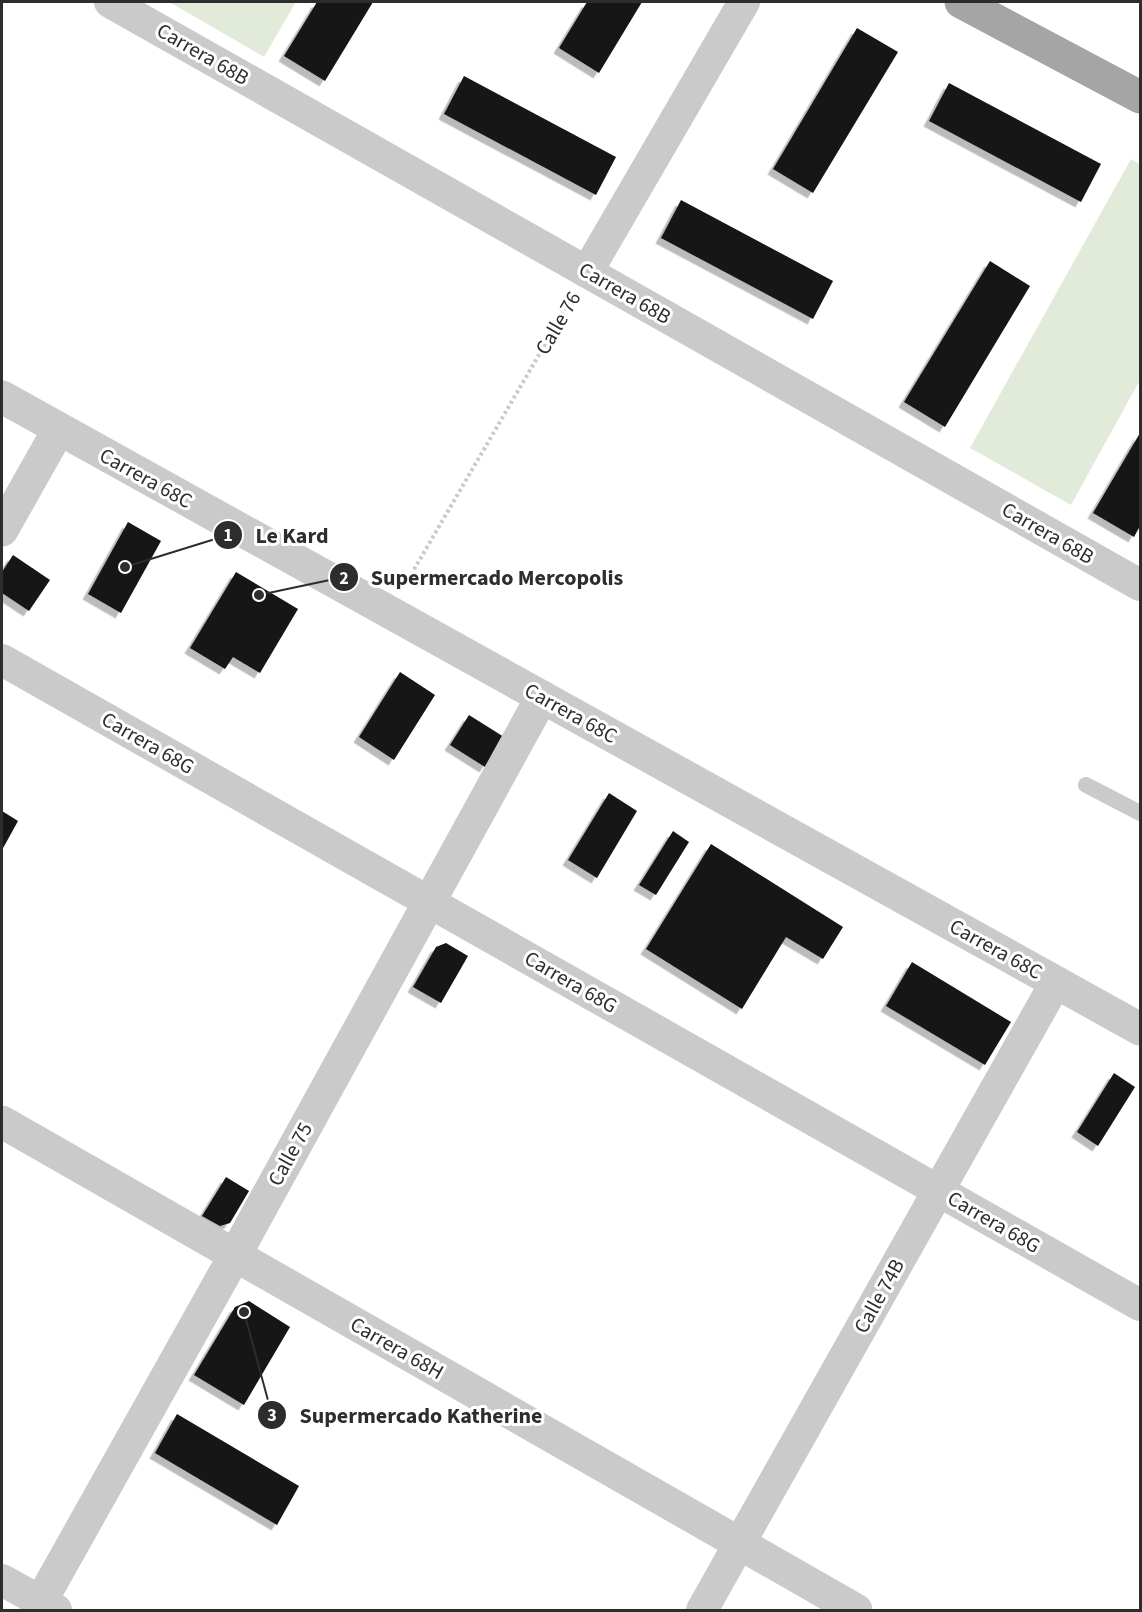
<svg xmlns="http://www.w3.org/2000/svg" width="1142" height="1612" font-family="'Source Sans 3',sans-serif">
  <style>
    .green { fill: #e2ebda }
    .building { fill: #141414; filter: url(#shadow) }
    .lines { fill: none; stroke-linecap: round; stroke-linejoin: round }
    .path { stroke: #cacaca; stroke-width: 4; stroke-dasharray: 3 3; stroke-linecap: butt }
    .service { stroke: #cacaca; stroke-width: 16 }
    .minor { stroke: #cacaca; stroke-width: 32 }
    .tertiary { stroke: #cacaca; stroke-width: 33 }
    .primary { stroke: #a5a5a5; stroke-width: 33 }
    .labels { text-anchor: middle; stroke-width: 6; stroke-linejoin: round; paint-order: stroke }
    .street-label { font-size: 21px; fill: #2d2d2d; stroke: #fff }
    .leader { fill: none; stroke: #2d2d2d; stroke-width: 2 }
    .callout-dot { fill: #2d2d2d; stroke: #fff; stroke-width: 2 }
    .mark-label { font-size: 18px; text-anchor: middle; font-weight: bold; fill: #fff }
    .callout-label { font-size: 22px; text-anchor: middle; font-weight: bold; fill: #2d2d2d; stroke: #fff; stroke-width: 6; stroke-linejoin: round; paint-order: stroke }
  </style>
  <defs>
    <filter id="shadow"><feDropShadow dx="-5.5" dy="5.5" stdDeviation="0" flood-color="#0004"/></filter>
  </defs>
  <rect width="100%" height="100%" fill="#fff"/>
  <g class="green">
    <polygon points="169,2 296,2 264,57"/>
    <polygon points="1131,159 1140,164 1140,380 1071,505 970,448"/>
  </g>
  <g class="building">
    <polygon points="317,2 373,2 325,81 284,56"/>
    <polygon points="587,2 642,2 599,73 559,48"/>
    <polygon points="857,28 898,52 813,193 773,169"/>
    <polygon points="464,76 616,157 596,195 444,114"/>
    <polygon points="949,83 1101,164 1081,202 929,121"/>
    <polygon points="681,200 833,281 813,319 661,238"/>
    <polygon points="990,261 1030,286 945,427 904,402"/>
    <polygon points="1140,433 1140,526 1134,537 1093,513"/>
    <polygon points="128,522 161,541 121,613 88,594"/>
    <polygon points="13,555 50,580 29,611 2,593 2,572"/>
    <polygon points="236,572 298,609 260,673 233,657 225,669 190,648"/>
    <polygon points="400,672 435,695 394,760 359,737"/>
    <polygon points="469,715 504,737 485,767 450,745"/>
    <polygon points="609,793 637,811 597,878 568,860"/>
    <polygon points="2,811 18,821 2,850"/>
    <polygon points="673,831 689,842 656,895 639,885"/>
    <polygon points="711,844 843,927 823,959 786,937 742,1009 646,949"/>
    <polygon points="446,943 468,956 441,1003 413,987 436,947"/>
    <polygon points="912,962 1011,1022 985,1065 886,1006"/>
    <polygon points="1114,1073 1135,1087 1098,1146 1077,1132"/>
    <polygon points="226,1177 249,1191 230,1223 220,1226 202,1216"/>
    <polygon points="249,1301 290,1327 244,1405 194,1375 235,1307"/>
    <polygon points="177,1414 299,1486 277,1525 155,1453"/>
  </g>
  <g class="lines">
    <polyline class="path" points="405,585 572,298"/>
    <polyline class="service" points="1086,785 1140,813"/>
    <g class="minor">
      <polyline points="110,2 1140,585"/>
      <polyline points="587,272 744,2"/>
      <polyline points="2,660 1140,1305"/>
      <polyline points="2,1580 56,1610"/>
      <polyline points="702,1610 1056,982"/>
    </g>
    <g class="tertiary">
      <polyline points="2,397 1140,1029"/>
      <polyline points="2,530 59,429"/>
      <polyline points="2,1122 856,1610"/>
      <polyline points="36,1610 235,1255 542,697"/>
    </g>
    <polyline class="primary" points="961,2 1140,97"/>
  </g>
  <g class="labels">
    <g class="street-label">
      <text transform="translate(203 54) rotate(30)" y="7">Carrera 68B</text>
      <text transform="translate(625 293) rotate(30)" y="7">Carrera 68B</text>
      <text transform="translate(558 323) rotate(-60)" y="7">Calle 76</text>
      <text transform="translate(146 478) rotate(29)" y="7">Carrera 68C</text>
      <text transform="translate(1048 533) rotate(30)" y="7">Carrera 68B</text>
      <text transform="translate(571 713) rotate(29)" y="7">Carrera 68C</text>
      <text transform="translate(148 743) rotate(30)" y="7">Carrera 68G</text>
      <text transform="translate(996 949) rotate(29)" y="7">Carrera 68C</text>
      <text transform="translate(571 982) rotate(30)" y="7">Carrera 68G</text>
      <text transform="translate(290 1154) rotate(-61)" y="7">Calle 75</text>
      <text transform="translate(994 1222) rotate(30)" y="7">Carrera 68G</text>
      <text transform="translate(879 1296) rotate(-61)" y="7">Calle 74B</text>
      <text transform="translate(397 1348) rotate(30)" y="7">Carrera 68H</text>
    </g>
  </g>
  <path class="leader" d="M125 567L228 535M259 595L344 577M244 1312L272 1415"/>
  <g class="callout-dot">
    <circle cx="125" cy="567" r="6"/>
    <circle cx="259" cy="595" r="6"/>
    <circle cx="244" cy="1312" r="6"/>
    <circle cx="228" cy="535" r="15"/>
    <circle cx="344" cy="577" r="15"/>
    <circle cx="272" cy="1415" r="15"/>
  </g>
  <g class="mark-label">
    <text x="228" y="541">1</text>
    <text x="344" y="584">2</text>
    <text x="272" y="1421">3</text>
  </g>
  <g class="callout-label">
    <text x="292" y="543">Le Kard</text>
    <text x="497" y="585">Supermercado Mercopolis</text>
    <text x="421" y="1423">Supermercado Katherine</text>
  </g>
  <rect width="1142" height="1612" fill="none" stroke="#2d2d2d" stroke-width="6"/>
</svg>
